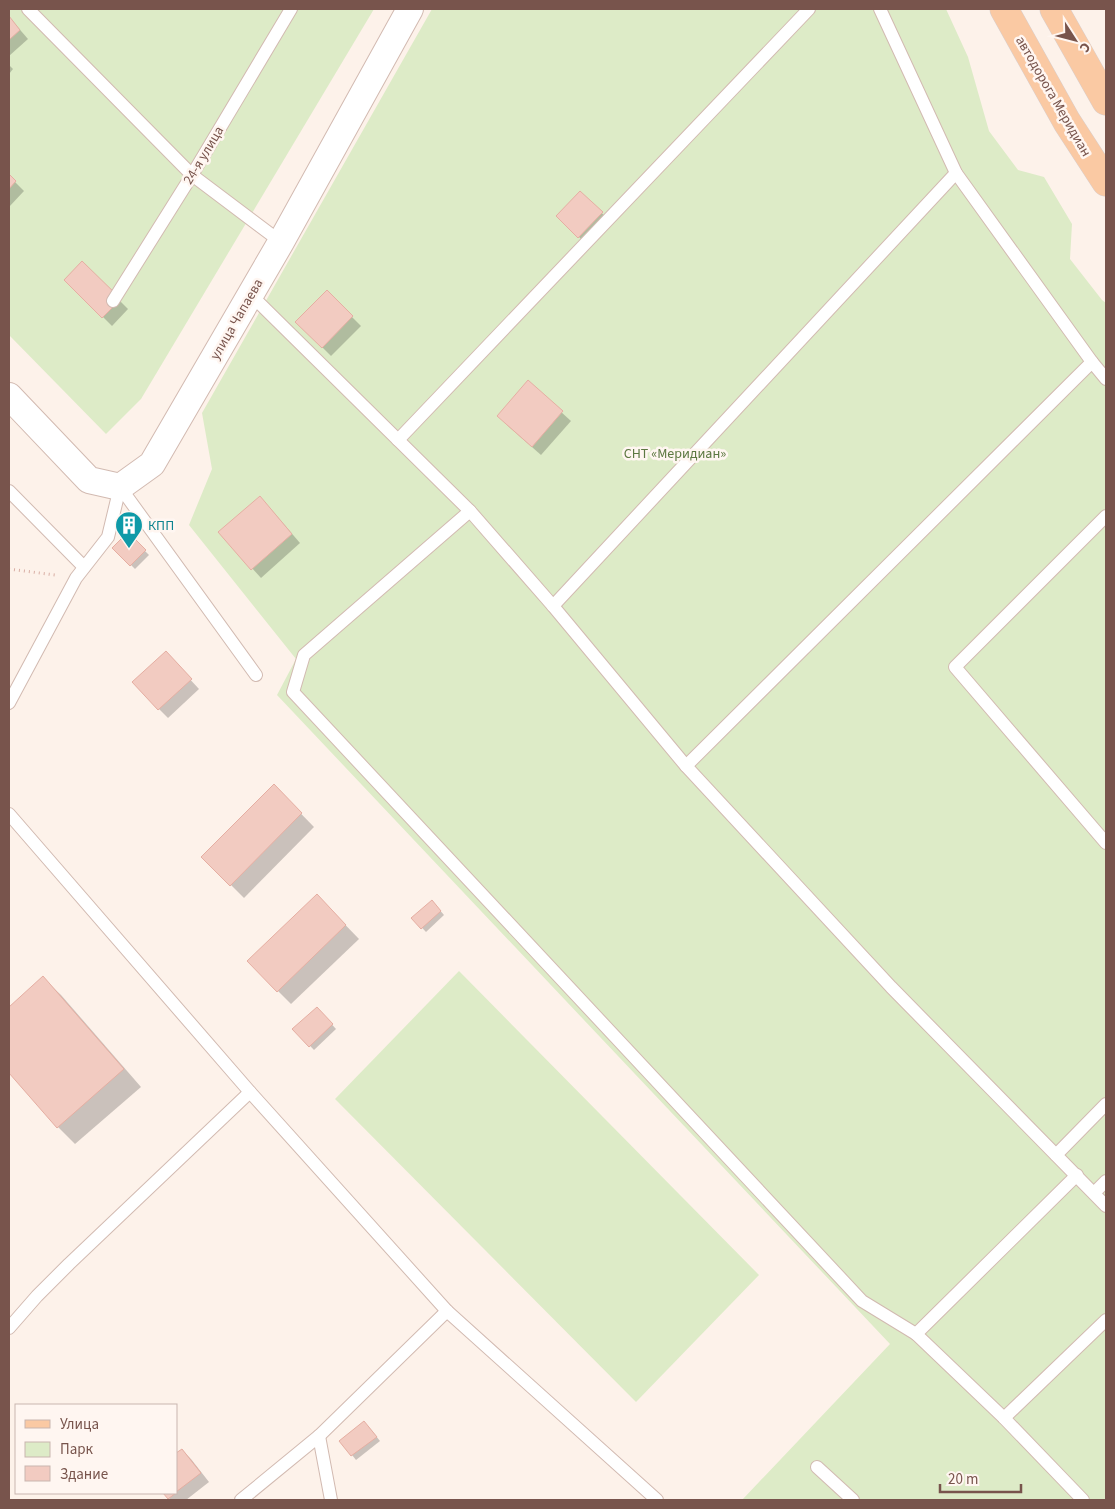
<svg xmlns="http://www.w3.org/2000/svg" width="1115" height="1509" font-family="'Source Sans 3',sans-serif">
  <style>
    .green { fill: #ddebc7 }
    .shadow { fill: #0003 }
    .building { fill: #f2cbc1; stroke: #e5aea2 }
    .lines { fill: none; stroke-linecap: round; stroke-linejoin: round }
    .lane-casing { stroke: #d2bab1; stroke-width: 14 }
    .street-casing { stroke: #d2bab1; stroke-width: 28 }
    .primary-casing { stroke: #d9cfcd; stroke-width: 29 }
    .path { stroke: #d8aea4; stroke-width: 3; stroke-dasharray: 1 4; stroke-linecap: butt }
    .lane { stroke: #fff; stroke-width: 12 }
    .street { stroke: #fff; stroke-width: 26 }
    .primary { stroke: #fac9a3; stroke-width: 28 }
    .labels { text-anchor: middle; stroke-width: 5; stroke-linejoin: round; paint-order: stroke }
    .street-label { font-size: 14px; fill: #78544c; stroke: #fff6f1 }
    .park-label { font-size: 14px; fill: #5c7841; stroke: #fff6f1 }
    .culture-label { font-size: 14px; fill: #0d838f; stroke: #fff6f1; text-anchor: start }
  </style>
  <rect width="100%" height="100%" fill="#fdf2ea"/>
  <g class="green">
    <polygon points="9,9 374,9 141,399 106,434 9,335"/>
    <polygon points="432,9 946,9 968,57 989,131 1018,170 1044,177 1072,224 1070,259 1102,300 1106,303 1106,1500 742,1500 890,1344 277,695 296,659 189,525 212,469 202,413"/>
    <polygon points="459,971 759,1275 636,1402 335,1099"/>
  </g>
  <g class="shadow">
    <polygon points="9,17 28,39 9,56"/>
    <polygon points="9,65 13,69 9,74"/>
    <polygon points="9,176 24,191 9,207"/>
    <polygon points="580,192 611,222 588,246 558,216"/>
    <polygon points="82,263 128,309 112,326 66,280"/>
    <polygon points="327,292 361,326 331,356 297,322"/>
    <polygon points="528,382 571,421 541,455 507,425"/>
    <polygon points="269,507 300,543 261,578 220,533"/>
    <polygon points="128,534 149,555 135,569 114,548"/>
    <polygon points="174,662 199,689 168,718 159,709"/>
    <polygon points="274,786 314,827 244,898 203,857"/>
    <polygon points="432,901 444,915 426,932 413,918"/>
    <polygon points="330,909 359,939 291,1004 278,991"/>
    <polygon points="43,978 61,995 141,1087 75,1144 58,1127 9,1071 9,1008"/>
    <polygon points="317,1008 336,1029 314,1050 294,1029"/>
    <polygon points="368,1426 380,1441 356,1460 341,1441"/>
    <polygon points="182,1450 191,1459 209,1482 186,1500 171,1500 164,1493 176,1493 176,1455"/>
  </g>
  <g class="building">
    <polygon points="9,16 20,30 9,40"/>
    <polygon points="9,174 16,181 9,189"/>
    <polygon points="580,191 603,212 578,238 556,216"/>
    <polygon points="82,261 121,299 102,318 64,280"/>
    <polygon points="327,290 353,316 322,348 295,322"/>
    <polygon points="528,380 563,411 532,447 497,416"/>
    <polygon points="260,496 292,534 251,570 218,532"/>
    <polygon points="128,532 146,550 130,566 112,548"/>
    <polygon points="166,651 192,679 158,710 132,682"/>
    <polygon points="274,784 302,813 230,886 201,857"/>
    <polygon points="317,894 346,925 277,992 247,961"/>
    <polygon points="432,900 441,911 421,929 411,918"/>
    <polygon points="43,976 124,1069 57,1128 9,1073 9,1007"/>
    <polygon points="317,1007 333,1024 309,1047 292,1029"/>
    <polygon points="364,1421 377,1437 351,1456 339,1441"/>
    <polygon points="182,1449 201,1473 176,1492 176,1453"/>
    <polygon points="163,1493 176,1493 168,1499"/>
  </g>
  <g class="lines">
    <g class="lane-casing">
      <g id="lane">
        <polyline points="28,9 192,175 281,242"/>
        <polyline points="880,9 956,173 1092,362 1106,379"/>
        <polyline points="250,294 470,511 553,606 686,766 891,987 1106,1206"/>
        <polyline points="113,301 192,175 291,9"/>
        <polyline points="398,440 809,9"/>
        <polyline points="120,487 256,675"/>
        <polyline points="9,491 84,567"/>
        <polyline points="470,511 304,655 293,692 862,1301 916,1334 1004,1418 1083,1500"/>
        <polyline points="1106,516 955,667 1106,843"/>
        <polyline points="553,606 956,173"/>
        <polyline points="9,703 76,578 108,537 120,487"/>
        <polyline points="686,766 1092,362"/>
        <polyline points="9,814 250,1092 447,1311 657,1500"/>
        <polyline points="1056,1155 1106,1104"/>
        <polyline points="1094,1193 1106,1181"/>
        <polyline points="9,1328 37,1296 69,1264 250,1092"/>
        <polyline points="916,1334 1077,1175"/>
        <polyline points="1004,1418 1106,1320"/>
        <polyline points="319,1436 331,1500"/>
        <polyline points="817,1467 853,1500"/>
        <polyline points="241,1500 319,1436 447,1311"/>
      </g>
    </g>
    <g class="street-casing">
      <polyline id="street" points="9,396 89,480 120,487 152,464 281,242 410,9"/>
    </g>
    <g class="primary-casing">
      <g id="primary">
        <polyline points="1004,9 1067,122 1106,182"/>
        <polyline points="1054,9 1106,101"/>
      </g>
    </g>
    <polyline class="path" points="9,569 55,575"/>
    <use href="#lane" class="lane"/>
    <use href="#street" class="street"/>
    <use href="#primary" class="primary"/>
  </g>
  <defs>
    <g id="building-pin" transform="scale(1.4375)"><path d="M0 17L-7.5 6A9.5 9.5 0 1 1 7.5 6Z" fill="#0f9aa8" stroke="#fff6f1"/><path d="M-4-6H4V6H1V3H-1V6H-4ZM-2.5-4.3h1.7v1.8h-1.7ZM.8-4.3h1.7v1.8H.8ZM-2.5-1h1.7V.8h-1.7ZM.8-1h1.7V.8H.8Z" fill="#fff"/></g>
  </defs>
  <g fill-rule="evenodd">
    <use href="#building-pin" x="129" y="525"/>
  </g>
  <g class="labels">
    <g class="street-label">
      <text transform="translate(1054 96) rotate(60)" y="5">автодорога Меридиан</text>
      <text transform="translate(203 155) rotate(-59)" y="5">24-я улица</text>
      <text transform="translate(236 319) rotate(-60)" y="5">улица Чапаева</text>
    </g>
    <g class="park-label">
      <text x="675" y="458">СНТ «Меридиан»</text>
    </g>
    <g class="culture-label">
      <text x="148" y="530">КПП</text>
    </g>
  </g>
  <rect width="1115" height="1509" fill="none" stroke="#78544c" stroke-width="20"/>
  <rect x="15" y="1404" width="162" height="90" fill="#fff6f1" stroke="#c9b5af"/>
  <rect x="25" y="1420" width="25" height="8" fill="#fac9a3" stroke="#c9b5af"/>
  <text x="60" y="1429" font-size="15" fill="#78544c">Улица</text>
  <rect x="25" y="1442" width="25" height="15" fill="#ddebc7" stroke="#c9b5af"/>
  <text x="60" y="1454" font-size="15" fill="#78544c">Парк</text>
  <rect x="25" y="1466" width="25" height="15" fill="#f2cbc1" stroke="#c9b5af"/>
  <text x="60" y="1479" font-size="15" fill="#78544c">Здание</text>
  <g transform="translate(1075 40) rotate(126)" stroke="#fff6f1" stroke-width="4" paint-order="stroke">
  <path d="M0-4L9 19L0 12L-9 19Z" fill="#78544c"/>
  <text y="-8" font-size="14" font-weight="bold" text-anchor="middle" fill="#78544c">С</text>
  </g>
  <path d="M940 1484v8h81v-8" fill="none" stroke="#78544c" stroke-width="2.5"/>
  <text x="948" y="1484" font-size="15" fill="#78544c" stroke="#fff6f1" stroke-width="4" paint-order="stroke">20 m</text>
</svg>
